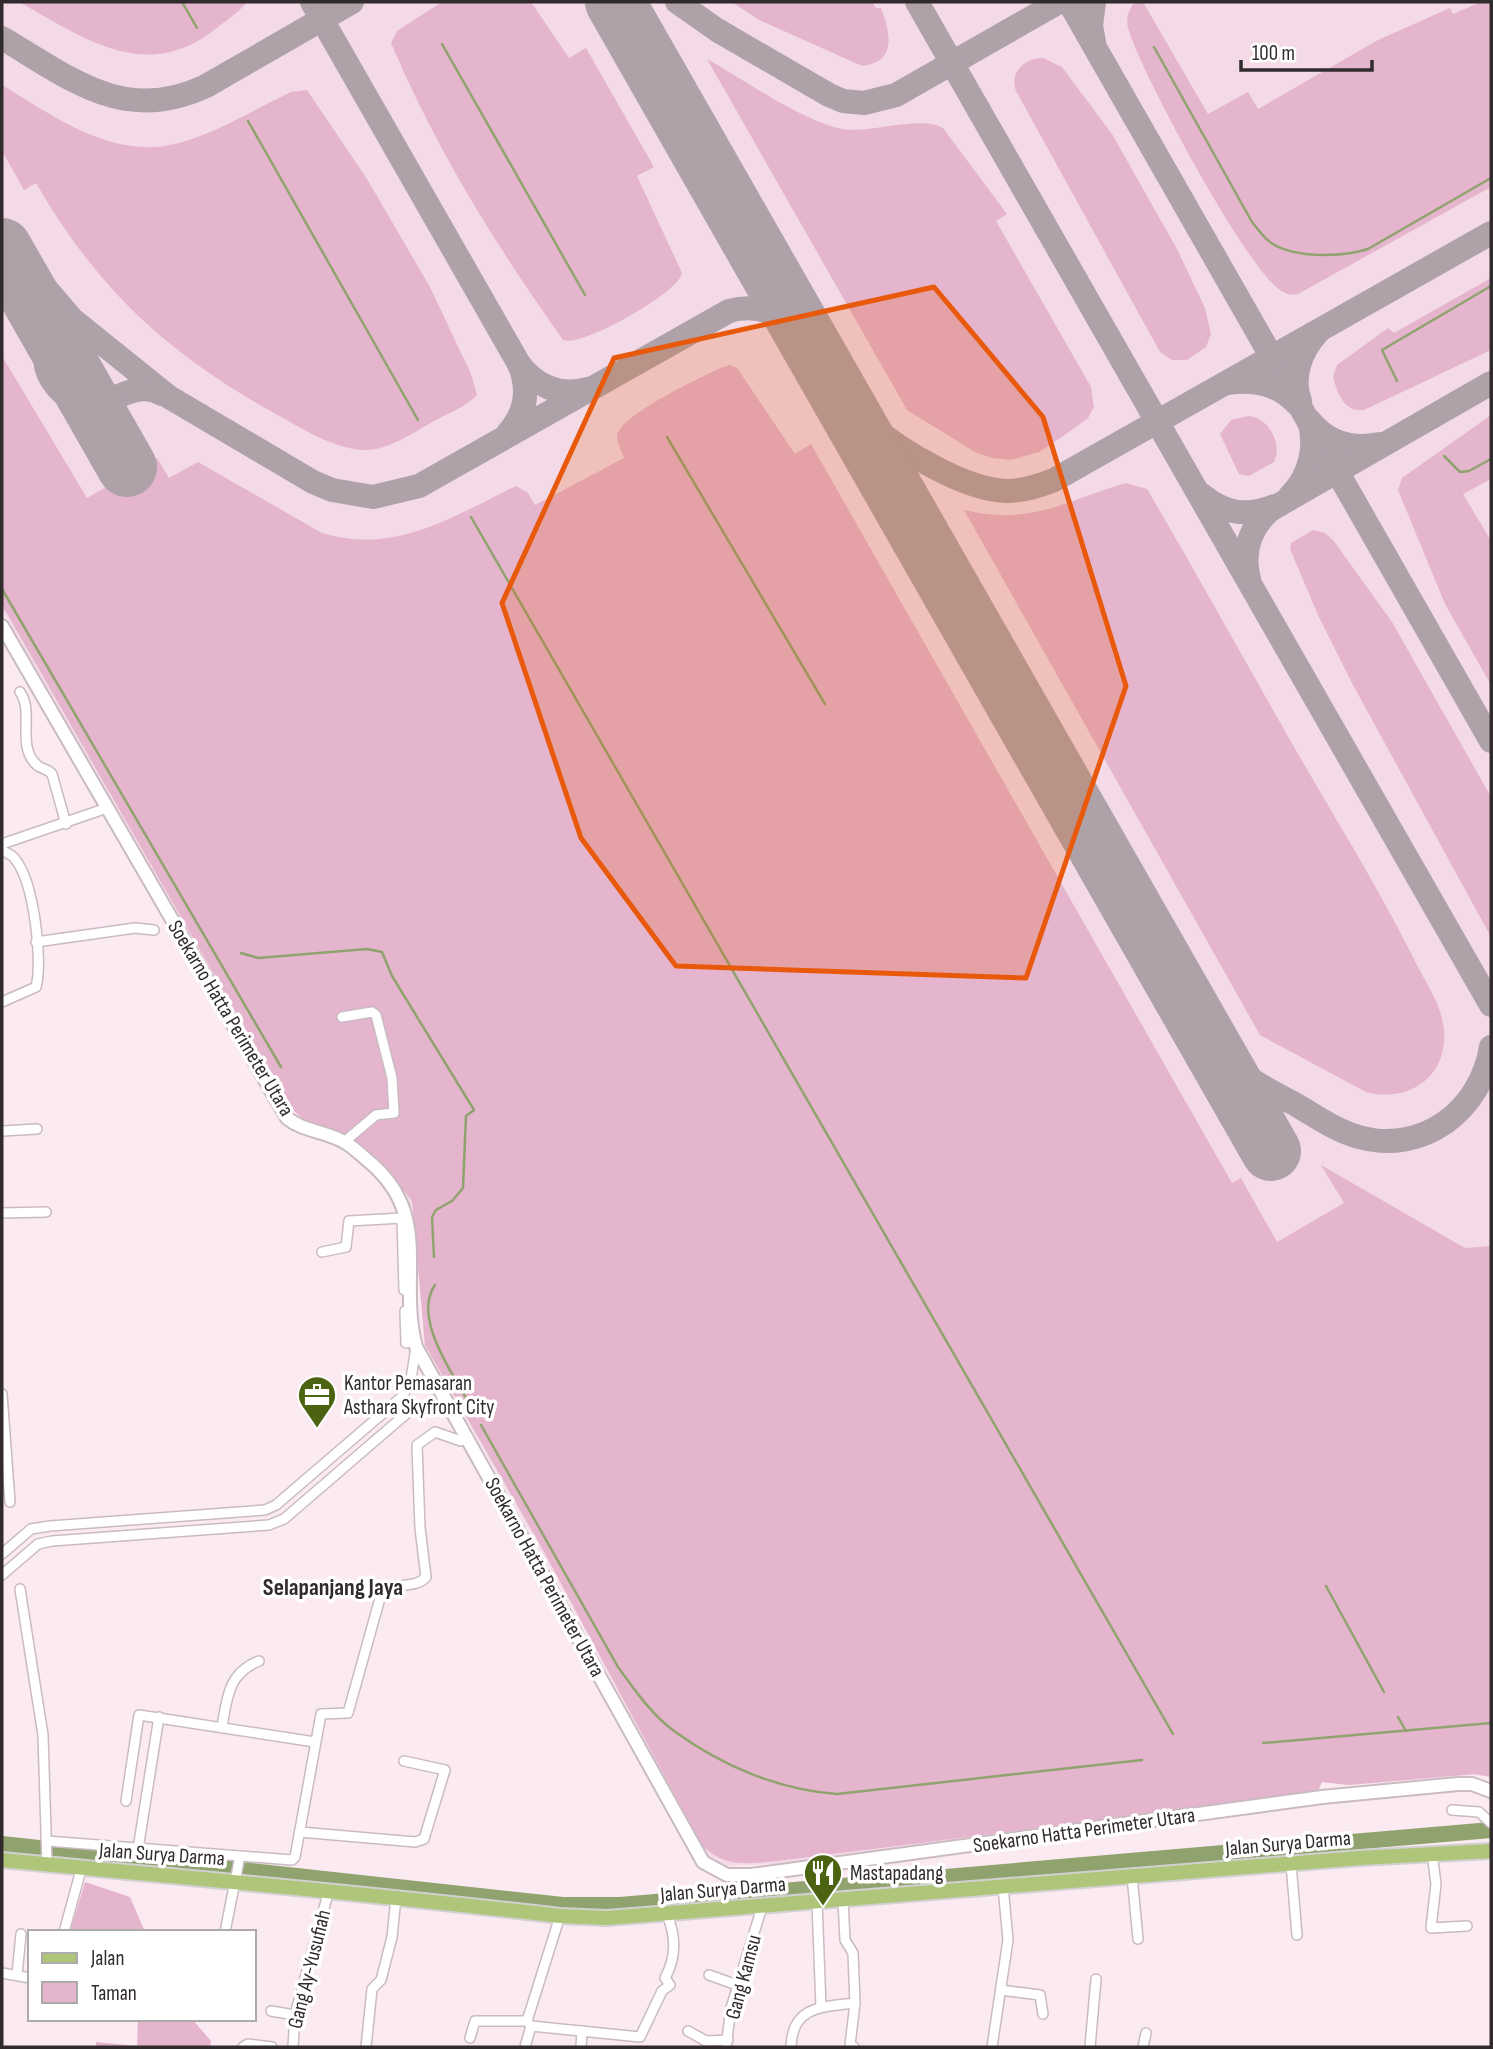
<svg xmlns="http://www.w3.org/2000/svg" width="1493" height="2049" font-family="'Sofia Sans Condensed',sans-serif">
  <style>
    .built { fill: #f3dae6 }
    .green { fill: #e5b5cd }
    .lines { fill: none; stroke-linecap: round; stroke-linejoin: round }
    .stream { stroke: #90a36f; stroke-width: 2.5 }
    .river { stroke: #90a36f; stroke-width: 16 }
    .taxiway { stroke: #aea1a8; stroke-width: 24 }
    .runway { stroke: #aea1a8; stroke-width: 60 }
    .street-casing { stroke: #cabac2; stroke-width: 12 }
    .secondary-casing { stroke: #cabac2; stroke-width: 16 }
    .primary-casing { stroke: #d2d0d1; stroke-width: 18 }
    .street { stroke: #fff; stroke-width: 9 }
    .secondary { stroke: #fff; stroke-width: 12 }
    .primary { stroke: #afc579; stroke-width: 14 }
    .marked { fill: #e8590c; fill-opacity: 0.2; stroke: #e8590c; stroke-width: 5; stroke-linejoin: round }
    .labels { text-anchor: middle; stroke-width: 7; stroke-linejoin: round; paint-order: stroke }
    .street-label { font-size: 21px; fill: #312b2e; stroke: #fff }
    .poi-label { font-size: 21px; fill: #312b2e; stroke: #fff; text-anchor: start }
    .quarter-label { font-size: 24px; font-weight: bold; fill: #312b2e; stroke: #fff }
  </style>
  <rect width="100%" height="100%" fill="#fbeaf2"/>
  <polygon class="built" points="2,2 1491,2 1491,1777 1475,1775 1349,1785 1322,1782 1317,1794 778,1864 725,1866 708,1856 700,1845 579,1619 463,1413 472,1412 470,1401 456,1402 424,1345 415,1220 406,1198 445,1178 298,973 231,1007 2,610"/>
  <g class="green">
    <path d="M19,2H247C239,12 228,19 218,27C147,85 86,39 19,2Z"/>
    <path d="M442,2H531L569,58L586,48L654,167L637,176L682,273C680,292 581,348 563,340C495,244 437,151 391,43L397,31Z"/>
    <path d="M732,2H872L876,8H881C890,32 898,62 862,66L759,20Z"/>
    <path d="M1143,2L1208,114L1248,92L1258,109L1378,40L1450,8L1453,14L1481,2H1491V187L1298,294C1293,295 1288,295 1283,292C1250,276 1141,72 1129,31C1125,20 1128,10 1135,2Z"/>
    <path d="M1043,58L1062,67L1112,134L1177,249L1205,308L1211,334L1206,347L1187,360H1172L1160,352L1016,91C1009,72 1025,58 1043,58Z"/>
    <path d="M707,59C743,79 802,121 842,129C870,134 920,115 943,128L1007,214L996,221L1091,387L1094,407L1088,418L1062,437L1039,452L1011,460L992,458L975,452L907,410Z"/>
    <path d="M2,85C55,117 114,161 179,143C218,132 255,109 291,92L307,90L367,179L430,287L471,374L477,395C467,406 449,413 436,420C413,432 389,451 363,450C332,448 301,428 274,413C167,353 98,290 36,183L24,190L2,151Z"/>
    <path d="M1491,278V350L1364,410C1344,413 1337,392 1333,377L1337,365L1388,328L1394,333Z"/>
    <path d="M2,356L87,498L157,458L169,478L198,462L322,533C396,555 451,517 516,486L528,493L535,505L624,458C622,452 617,443 617,437C617,416 702,377 720,368L730,365L737,368L795,454L811,444L1232,1183L1241,1178L1277,1242L1344,1203L1321,1165L1465,1248L1491,1246V1777L1475,1774L1349,1785L1322,1782L1317,1793L777,1861C747,1864 723,1868 701,1844L542,1548L425,1345L412,1201L375,1156L334,1129L308,1124L290,1107L2,605Z"/>
    <polygon points="1491,415 1491,479 1463,494 1491,541 1491,685 1445,604 1398,490 1402,478"/>
    <path d="M1248,416C1268,417 1283,443 1274,462L1249,476L1239,474L1220,434L1231,420Z"/>
    <path d="M1126,483L1147,489C1209,594 1267,702 1329,807C1360,859 1390,911 1417,965C1426,983 1440,1003 1443,1023C1452,1073 1412,1104 1366,1092L1260,1035L964,510C1032,526 1064,501 1126,483Z"/>
    <polygon points="1313,530 1325,533 1333,540 1392,622 1491,797 1491,937 1353,685 1318,615 1290,549 1291,543"/>
    <polygon points="85,1882 130,1897 145,1932 70,1932"/>
    <polygon points="138,2019 192,2019 211,2041 210,2047 96,2047 96,2042 137,2046"/>
  </g>
  <g class="lines">
    <g class="stream">
      <polyline points="182,2 197,28"/>
      <polyline points="442,44 585,295"/>
      <path d="M1154,47L1252,222C1258,229 1263,237 1270,242C1293,259 1343,257 1368,249L1491,178"/>
      <polyline points="248,121 418,420"/>
      <polyline points="1397,381 1382,350 1491,286"/>
      <polyline points="667,437 825,704"/>
      <polyline points="1444,456 1460,472 1469,471 1491,459"/>
      <polyline points="471,517 1173,1734"/>
      <polyline points="2,589 281,1067"/>
      <polyline points="241,953 258,958 367,949 382,952 392,976 474,1110 466,1116 463,1188 452,1201 436,1210 432,1217 434,1257"/>
      <path d="M435,1285C413,1316 450,1370 466,1398"/>
      <path d="M481,1425L618,1667C635,1690 651,1714 674,1731C722,1766 779,1790 837,1794L1142,1760"/>
      <polyline points="1326,1586 1384,1692"/>
      <polyline points="1398,1717 1406,1731"/>
      <polyline points="1263,1743 1491,1723"/>
    </g>
    <polyline class="river" points="2,1844 563,1905 620,1905 1491,1830"/>
    <g class="taxiway">
      <polyline points="312,2 519,364"/>
      <polyline points="677,2 717,30 829,95 843,101 864,103 896,95 1059,2"/>
      <polyline points="917,2 1491,1005"/>
      <polyline points="1069,2 1491,741"/>
      <path d="M2,38C70,78 124,125 206,86L352,2"/>
      <polyline points="1094,42 1091,26 1094,2"/>
      <path d="M2,237L72,319L169,397L313,482L332,490L373,497L419,486L729,311C770,300 793,324 816,354"/>
      <path d="M19,279C27,294 39,310 44,327C48,338 45,347 45,359C46,380 64,400 85,403C113,407 134,378 162,394"/>
      <path d="M825,370C839,389 852,408 869,424C901,451 965,490 1007,491C1024,491 1039,486 1054,480L1491,233"/>
      <path d="M1228,383C1254,379 1279,384 1297,404"/>
      <path d="M1300,401C1291,376 1301,351 1318,332"/>
      <path d="M508,433C526,413 530,390 519,364C536,386 560,397 587,389"/>
      <path d="M1202,495C1225,514 1247,517 1275,506"/>
      <path d="M1290,496C1310,476 1317,447 1309,420C1327,443 1352,450 1380,444"/>
      <path d="M1249,579C1242,552 1249,529 1270,510L1491,383"/>
      <path d="M1188,1008C1200,1025 1210,1046 1225,1060C1245,1078 1270,1091 1293,1103C1314,1115 1336,1131 1359,1137C1423,1155 1481,1110 1491,1047"/>
    </g>
    <g class="runway">
      <polyline points="615,2 1271,1151"/>
      <polyline points="2,248 127,467"/>
    </g>
    <g class="street-casing">
      <g id="street">
        <path d="M20,692C35,713 15,747 38,766C42,769 48,769 52,774L66,824"/>
        <polyline points="2,844 107,808"/>
        <path d="M2,850C6,853 13,855 15,859C34,882 43,960 36,987L2,1002"/>
        <polyline points="36,942 135,928 154,930"/>
        <polyline points="342,1017 372,1012 376,1015 392,1078 394,1113 376,1115 344,1142"/>
        <polyline points="2,1131 37,1129"/>
        <polyline points="2,1213 46,1212"/>
        <polyline points="322,1252 346,1247 349,1221 402,1218 404,1290"/>
        <polyline points="405,1311 406,1343 415,1341"/>
        <polyline points="2,1394 10,1502"/>
        <polyline points="2,1554 31,1529 50,1526 265,1510 276,1505 403,1396 411,1379 416,1347"/>
        <polyline points="2,1575 38,1544 52,1541 269,1525 284,1519 413,1408 431,1405 450,1408"/>
        <polyline points="20,1589 43,1735 47,1864"/>
        <path d="M222,1727C227,1698 228,1673 259,1661"/>
        <polyline points="126,1801 139,1715 315,1742"/>
        <polyline points="1452,1810 1479,1812 1491,1823"/>
        <polyline points="300,1832 415,1842 424,1839 445,1770 404,1761"/>
        <path d="M47,1841L292,1860L295,1857L321,1714L348,1713L382,1591C395,1582 416,1589 426,1577L420,1528L417,1445L435,1432L461,1441L467,1438"/>
        <polyline points="138,1849 159,1717"/>
        <polyline points="1432,1853 1436,1884 1431,1928 1467,1926"/>
        <polyline points="1291,1864 1297,1935"/>
        <polyline points="1132,1876 1138,1939"/>
        <polyline points="817,1902 821,2007"/>
        <polyline points="64,1932 81,1870"/>
        <polyline points="225,1932 240,1856"/>
        <polyline points="2,1973 30,1978"/>
        <polyline points="17,1975 21,1934"/>
        <polyline points="709,1975 737,1985"/>
        <polyline points="1001,1990 1040,1995 1043,2014"/>
        <polyline points="271,2011 295,2015"/>
        <path d="M531,2026L640,2037L662,1991L670,1985L665,1978C676,1958 676,1936 667,1915"/>
        <polyline points="688,2031 706,2041 728,2040"/>
        <polyline points="470,2038 475,2021 527,2021"/>
        <polyline points="243,2047 248,2044 272,2047"/>
        <polyline points="293,2047 295,2015 329,1890"/>
        <polyline points="366,2047 372,1989 381,1980 392,1937 396,1898"/>
        <polyline points="525,2047 531,2026 527,2021 560,1916"/>
        <polyline points="581,2047 582,2031"/>
        <polyline points="726,2047 731,2008 762,1907"/>
        <path d="M791,2047C792,2006 822,2007 855,2003L853,1953L845,1940L843,1900"/>
        <polyline points="854,2047 850,2045 855,2003"/>
        <polyline points="992,2047 1008,1940 1003,1886"/>
        <polyline points="1090,2047 1096,1979"/>
        <polyline points="1143,2047 1146,2033"/>
      </g>
    </g>
    <g class="secondary-casing">
      <path id="secondary" d="M2,626L287,1118C304,1132 327,1131 346,1143C353,1147 360,1154 366,1159C435,1214 397,1275 416,1347L703,1862L727,1875H751L1322,1797L1458,1784H1472L1491,1791"/>
    </g>
    <g class="primary-casing">
      <path id="primary" d="M2,1860C188,1878 374,1894 560,1916L607,1918L1360,1858L1491,1851"/>
    </g>
    <use href="#street" class="street"/>
    <use href="#secondary" class="secondary"/>
    <use href="#primary" class="primary"/>
  </g>
  <path class="marked" d="M934,287L1043,417L1126,686L1026,978L676,966L581,838L502,603L614,358Z"/>
  <defs>
    <g id="office-pin" transform="scale(2.0125)"><path d="M0 17L-7.5 6A9.5 9.5 0 1 1 7.5 6Z" fill="#4c6412" stroke="#fff"/><path d="M-6-3h4V-5.5h4V-3h4V5H-6ZM-1-4.5V-3h2v-1.5ZM-6 0V1H6V0Z" fill="#fff"/></g>
    <g id="restaurant-pin" transform="scale(2.0125)"><path d="M0 17L-7.5 6A9.5 9.5 0 1 1 7.5 6Z" fill="#4c6412" stroke="#fff"/><path d="M-5-6h1v4h1v-4h1v4h1v-4h1v5L-1.5 .5V6h-2V.5L-5-1ZM5-6V6H3V1.5H1.5Q1.5-4 5-6Z" fill="#fff"/></g>
  </defs>
  <g fill-rule="evenodd">
    <use href="#office-pin" x="317" y="1395"/>
    <use href="#restaurant-pin" x="823" y="1873"/>
  </g>
  <g class="labels">
    <g class="street-label">
      <text transform="translate(231 1018) rotate(59)" y="7">Soekarno Hatta Perimeter Utara</text>
      <text transform="translate(545 1577) rotate(61)" y="7">Soekarno Hatta Perimeter Utara</text>
      <text transform="translate(1084 1830) rotate(-8)" y="7">Soekarno Hatta Perimeter Utara</text>
      <text transform="translate(1288 1843) rotate(-5)" y="7">Jalan Surya Darma</text>
      <text transform="translate(162 1854) rotate(4)" y="7">Jalan Surya Darma</text>
      <text transform="translate(723 1889) rotate(-5)" y="7">Jalan Surya Darma</text>
      <text transform="translate(309 1969) rotate(-76)" y="7">Gang Ay-Yusufiah</text>
      <text transform="translate(743 1977) rotate(-75)" y="7">Gang Kamsu</text>
    </g>
    <g class="poi-label">
      <text x="344" y="1390">Kantor Pemasaran<tspan x="344" dy="24">Asthara Skyfront City</tspan></text>
      <text x="850" y="1880">Mastapadang</text>
    </g>
    <g class="quarter-label">
      <text x="333" y="1595">Selapanjang Jaya</text>
    </g>
  </g>
  <rect width="1493" height="2049" fill="none" stroke="#312b2e" stroke-width="7"/>
  <rect x="28" y="1930" width="228" height="91" fill="#ffffff" stroke="#adaaab" stroke-width="2"/>
  <rect x="42" y="1953" width="35" height="10" fill="#afc579" stroke="#adaaab" stroke-width="2"/>
  <text x="91" y="1965" font-size="21" fill="#312b2e">Jalan</text>
  <rect x="42" y="1982" width="35" height="21" fill="#e5b5cd" stroke="#adaaab" stroke-width="2"/>
  <text x="91" y="2000" font-size="21" fill="#312b2e">Taman</text>
  <path d="M1241 60v10h131v-10" fill="none" stroke="#312b2e" stroke-width="3.5"/>
  <text x="1252" y="60" font-size="21" fill="#312b2e" stroke="#ffffff" stroke-width="5" paint-order="stroke">100 m</text>
</svg>
